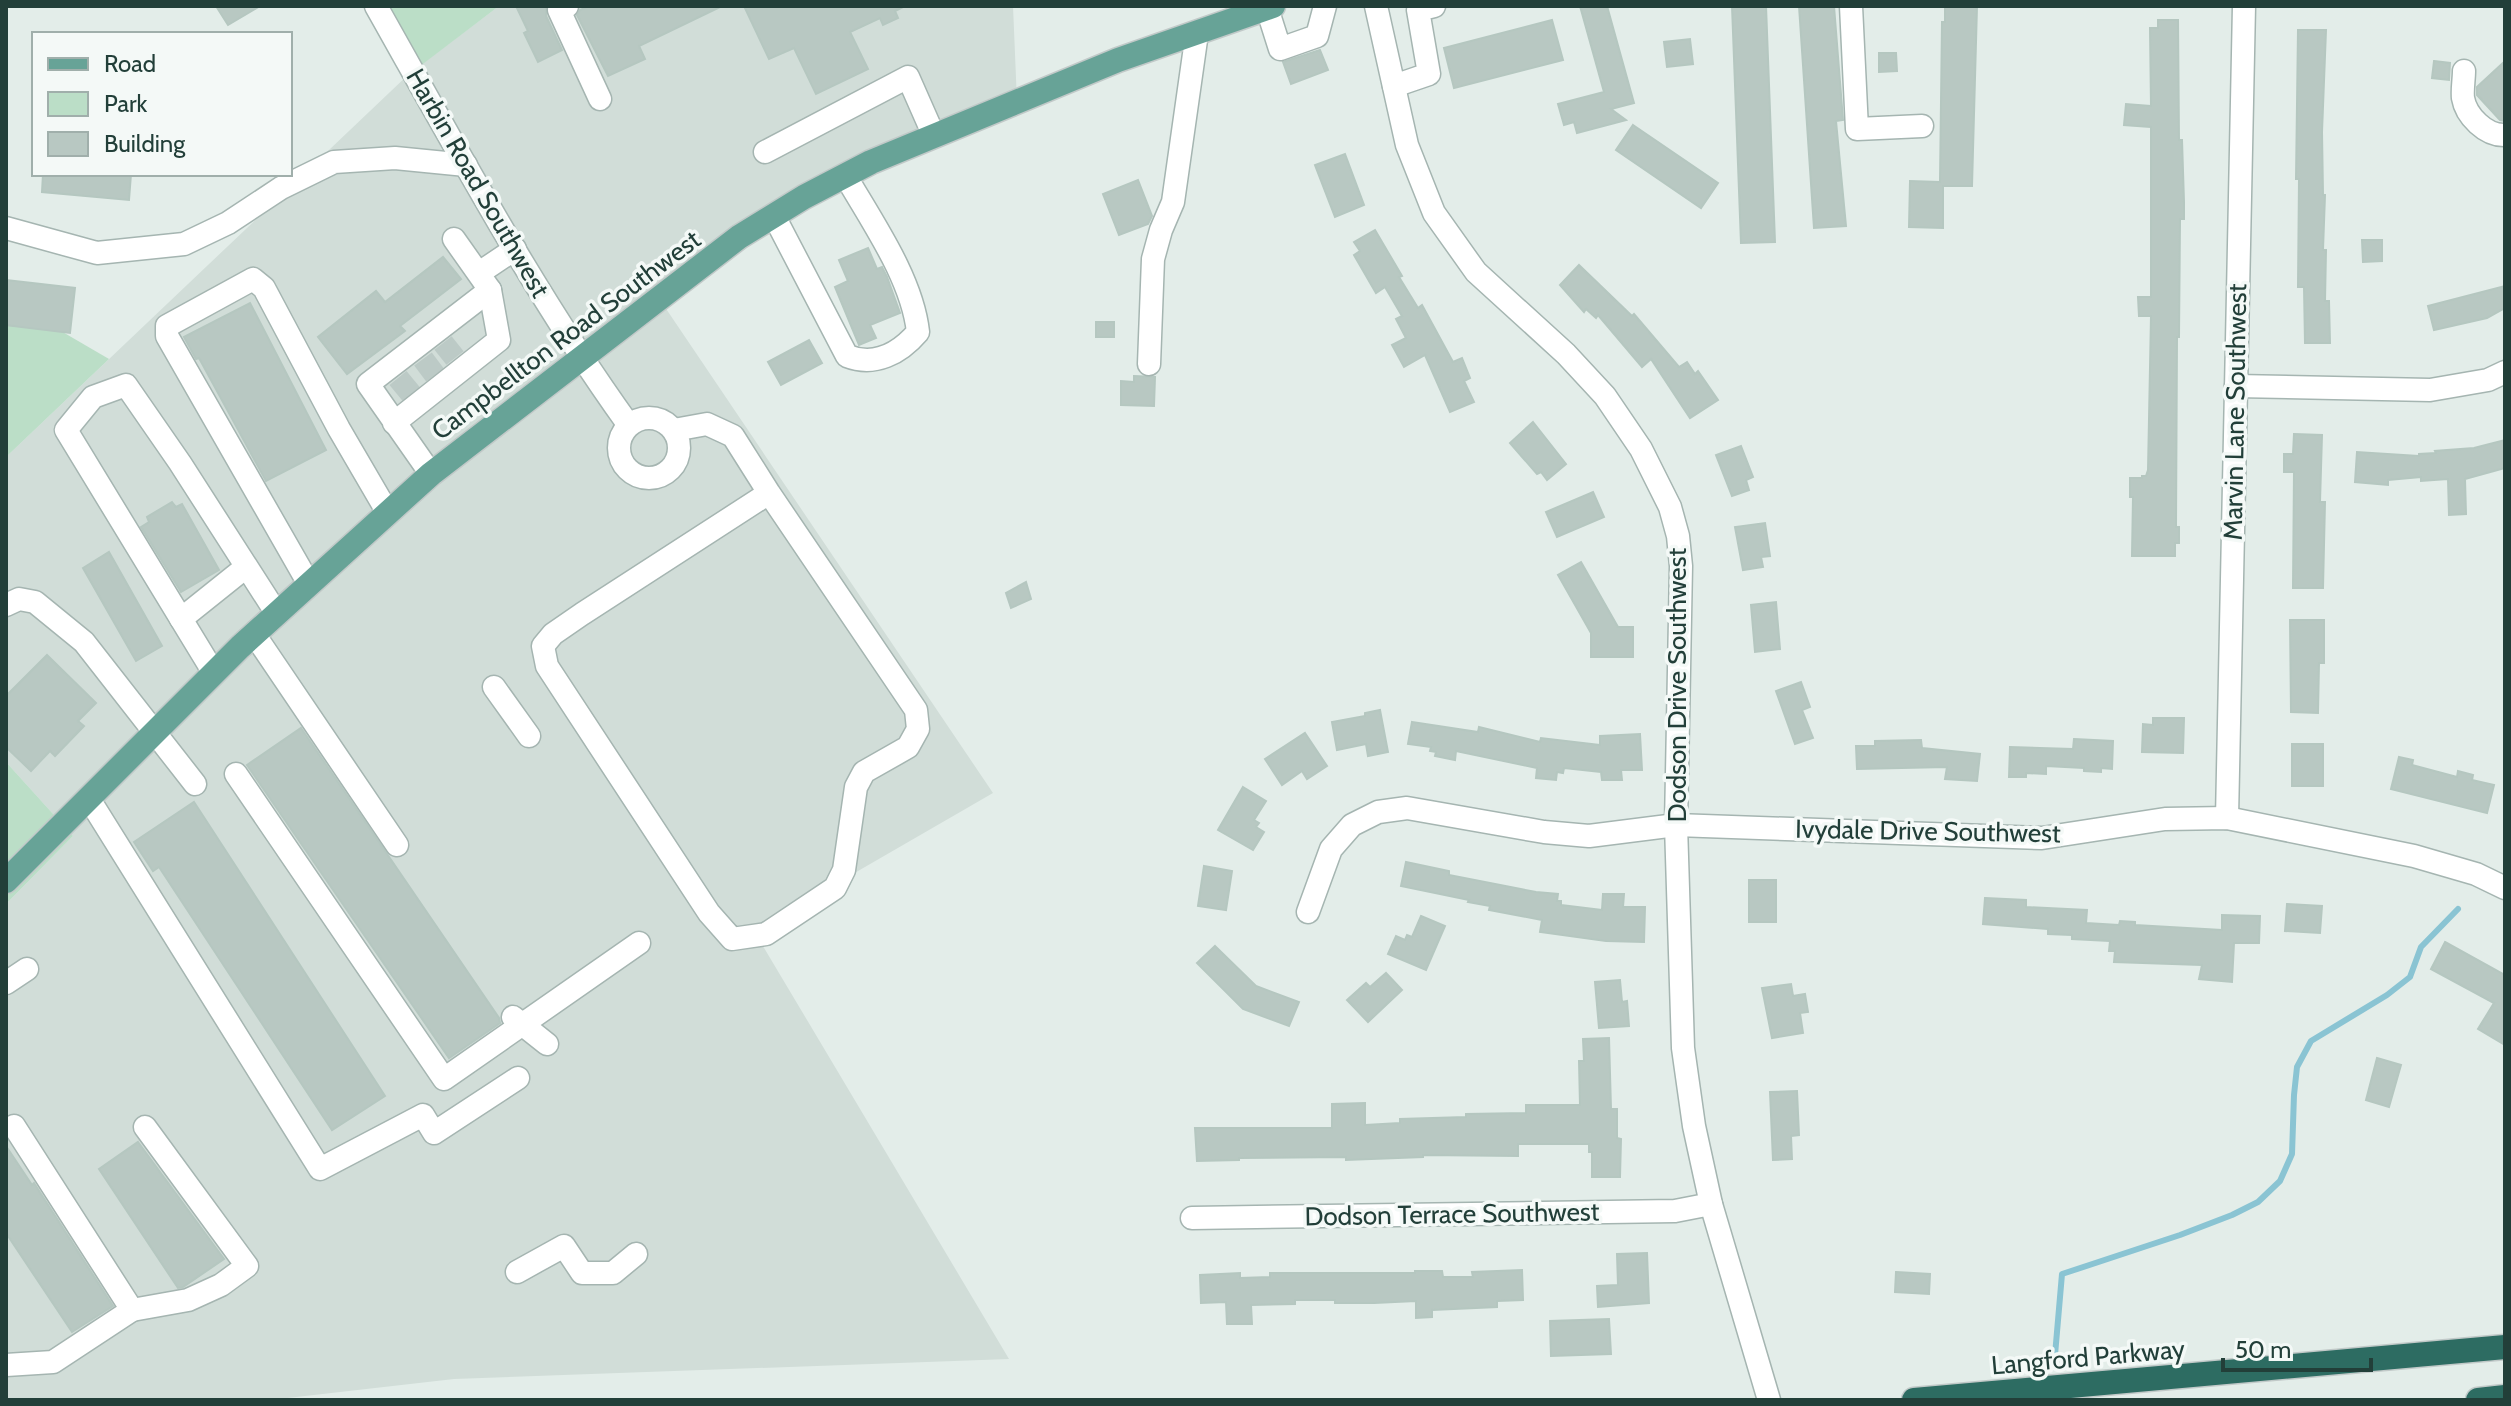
<svg xmlns="http://www.w3.org/2000/svg" width="2511" height="1406" font-family="Cabin,sans-serif">
  <style>
    .built { fill: #d1ddd8 }
    .green { fill: #bbdec7 }
    .lines { fill: none; stroke-linecap: round; stroke-linejoin: round }
    .stream { stroke: #8ac4d3; stroke-width: 6 }
    .building { fill: #b8c8c2; stroke: #b5c7c0; stroke-width: 2 }
    .minor-tunnel { stroke: #bccac6; stroke-width: 22; stroke-dasharray: 22 11; stroke-linecap: butt }
    .minor-casing { stroke: #a5b5b1; stroke-width: 25 }
    .major-casing { stroke: #c1c9c8; stroke-width: 27 }
    .highway-casing { stroke: #c1c9c8; stroke-width: 27 }
    .minor { stroke: #fff; stroke-width: 22 }
    .major { stroke: #67a397; stroke-width: 24 }
    .highway { stroke: #2d6c62; stroke-width: 24 }
    .labels { text-anchor: middle; stroke-width: 7; stroke-linejoin: round; paint-order: stroke }
    .street-label { font-size: 26px; fill: #223f39; stroke: #f4f9f7 }
  </style>
  <rect width="100%" height="100%" fill="#e3ede9"/>
  <polygon class="built" points="499,6 1013,6 1017,102 790,192 652,288 993,793 754,931 1009,1359 454,1379 270,1400 6,1400 6,904 73,836 6,762 6,457 410,73"/>
  <g class="green">
    <polygon points="374,6 499,6 411,73"/>
    <polygon points="6,299 109,359 6,457"/>
    <polygon points="6,762 73,836 6,904"/>
  </g>
  <g class="lines">
    <polyline class="stream" points="2055,1355 2062,1274 2180,1235 2232,1215 2258,1202 2280,1181 2292,1154 2294,1095 2297,1067 2311,1041 2387,995 2410,977 2421,947 2458,909"/>
  </g>
  <g class="building">
    <polygon points="216,6 260,6 228,25"/>
    <polygon points="516,6 546,6 546,16 562,50 538,62 524,33 528,31"/>
    <polygon points="589,6 722,6 639,46 645,59 608,76 577,15 580,10"/>
    <polygon points="744,6 905,6 895,11 898,18 883,25 880,18 850,32 868,69 816,94 794,48 769,59"/>
    <polygon points="1580,6 1607,6 1634,103 1611,109 1626,120 1577,133 1574,122 1564,125 1558,104 1604,92"/>
    <polygon points="1732,6 1766,6 1775,242 1741,243"/>
    <polygon points="1799,6 1834,6 1843,120 1836,121 1846,226 1814,228"/>
    <polygon points="1945,6 1977,6 1972,186 1943,186 1943,228 1909,227 1910,181 1940,182 1942,22 1945,22"/>
    <polygon points="1552,20 1563,60 1454,88 1444,48"/>
    <polygon points="2158,20 2178,20 2179,140 2182,140 2184,202 2184,219 2180,219 2179,337 2177,337 2176,527 2179,527 2179,543 2175,543 2175,556 2132,556 2133,497 2130,497 2130,478 2142,478 2142,476 2146,476 2148,470 2151,316 2139,316 2138,297 2151,297 2151,127 2124,125 2126,104 2151,106 2150,28 2158,28"/>
    <polygon points="2298,30 2326,30 2322,132 2323,195 2325,195 2323,250 2326,250 2325,301 2329,301 2330,343 2305,343 2304,287 2298,287 2299,179 2296,179"/>
    <polygon points="1690,39 1693,64 1667,67 1664,42"/>
    <polygon points="1320,50 1328,70 1291,84 1283,62"/>
    <polygon points="1879,53 1896,53 1897,71 1879,72"/>
    <polygon points="2434,61 2450,63 2449,80 2432,78"/>
    <polygon points="2505,61 2505,121 2500,120 2477,95 2477,87"/>
    <polygon points="1633,125 1718,183 1701,208 1616,150"/>
    <polygon points="1345,154 1364,205 1335,217 1315,165"/>
    <polygon points="43,174 131,174 129,200 42,192"/>
    <polygon points="1138,180 1152,216 1148,224 1119,235 1103,194"/>
    <polygon points="1375,230 1402,276 1399,277 1418,308 1422,305 1453,362 1462,358 1470,378 1464,381 1474,402 1450,412 1425,355 1404,367 1392,345 1406,338 1396,319 1402,316 1385,287 1376,293 1354,255 1360,251 1354,242"/>
    <polygon points="2362,240 2382,240 2382,261 2363,262"/>
    <polygon points="868,248 877,269 882,267 887,277 900,313 870,325 876,338 859,345 835,287 848,281 839,260"/>
    <polygon points="443,257 461,279 400,326 405,331 347,374 318,337 376,291 385,302"/>
    <polygon points="1579,265 1632,316 1634,314 1679,367 1687,362 1695,374 1698,371 1718,400 1690,418 1651,359 1642,367 1598,315 1596,318 1586,309 1584,312 1560,285"/>
    <polygon points="6,280 75,288 70,333 6,325"/>
    <polygon points="2505,286 2505,308 2487,318 2434,330 2428,306"/>
    <polygon points="250,303 326,450 266,481 199,358 196,359 184,337"/>
    <rect x="1096" y="322" width="18" height="15"/>
    <polygon points="809,340 822,363 781,385 768,362"/>
    <polygon points="1134,376 1155,377 1154,406 1121,405 1121,381 1134,382"/>
    <polygon points="1533,422 1566,464 1547,480 1541,472 1537,474 1510,443"/>
    <polygon points="2294,434 2322,435 2320,502 2325,502 2323,588 2293,588 2294,472 2284,472 2284,454 2293,454"/>
    <polygon points="2505,440 2505,468 2465,479 2466,514 2449,515 2448,479 2421,481 2421,477 2388,480 2388,485 2355,482 2357,452 2419,456 2419,454 2436,453 2435,451 2474,448"/>
    <polygon points="1741,446 1753,477 1746,480 1749,490 1732,496 1716,455"/>
    <polygon points="1593,492 1604,517 1557,537 1546,512"/>
    <polygon points="172,502 176,507 182,504 219,570 181,592 141,527 149,522 147,517"/>
    <polygon points="1765,523 1770,556 1761,557 1763,567 1743,570 1735,527"/>
    <polygon points="109,552 162,646 136,661 83,568"/>
    <polygon points="1581,562 1618,627 1633,627 1633,657 1591,657 1591,633 1558,575"/>
    <polygon points="1026,582 1031,599 1011,608 1006,593"/>
    <polygon points="1776,602 1780,649 1755,652 1751,605"/>
    <polygon points="2290,620 2324,620 2324,663 2319,663 2318,713 2291,712"/>
    <polygon points="47,655 96,703 78,721 84,726 55,756 50,751 31,771 6,747 6,696"/>
    <polygon points="1801,682 1810,707 1802,710 1813,738 1795,744 1776,691"/>
    <polygon points="1380,710 1388,752 1368,756 1366,744 1337,750 1332,722 1365,716 1365,713"/>
    <polygon points="2153,718 2184,718 2183,753 2142,752 2143,724 2153,725"/>
    <polygon points="1412,722 1478,732 1479,727 1540,742 1541,738 1600,745 1600,736 1640,734 1642,770 1621,770 1622,780 1602,780 1601,772 1564,768 1563,773 1557,772 1556,780 1536,778 1537,768 1456,751 1455,760 1435,756 1436,752 1430,751 1431,747 1408,744"/>
    <polygon points="301,728 499,1018 500,1023 449,1058 247,765"/>
    <polygon points="1305,733 1327,766 1307,779 1302,771 1282,785 1265,759"/>
    <polygon points="2074,739 2113,741 2112,769 2101,768 2101,772 2084,771 2084,768 2046,766 2046,774 2026,773 2026,777 2009,777 2010,747 2073,749"/>
    <polygon points="1921,740 1922,748 1980,754 1977,781 1945,779 1947,767 1857,769 1856,746 1875,746 1875,741"/>
    <rect x="2292" y="744" width="31" height="42"/>
    <polygon points="2399,757 2413,760 2412,765 2457,777 2458,771 2473,775 2472,780 2494,785 2487,813 2391,789"/>
    <polygon points="1243,787 1266,801 1254,820 1259,823 1256,827 1264,832 1253,850 1218,830"/>
    <polygon points="194,802 385,1096 332,1130 159,867 153,871 134,842"/>
    <polygon points="1406,862 1449,871 1449,875 1536,892 1558,894 1557,901 1561,901 1561,905 1602,910 1603,894 1624,894 1623,907 1645,907 1644,942 1606,941 1540,932 1542,920 1489,910 1490,906 1468,902 1469,900 1401,886"/>
    <polygon points="1204,866 1232,871 1226,910 1198,906"/>
    <rect x="1749" y="880" width="27" height="42"/>
    <polygon points="1985,898 2026,900 2026,907 2087,910 2086,923 2119,925 2120,921 2135,922 2135,925 2222,930 2222,915 2260,916 2259,943 2234,943 2232,982 2199,979 2202,965 2114,962 2115,951 2109,951 2110,941 2072,939 2072,935 2048,934 2048,929 1983,924"/>
    <polygon points="2287,904 2322,906 2320,933 2285,931"/>
    <polygon points="1421,916 1445,926 1426,970 1388,954 1396,936 1405,940 1407,935 1412,937"/>
    <polygon points="2445,942 2505,975 2505,1045 2478,1029 2494,1003 2431,969"/>
    <polygon points="1215,946 1256,986 1299,1002 1289,1026 1243,1009 1197,963"/>
    <polygon points="1386,973 1402,990 1368,1022 1347,1000 1366,983 1370,987"/>
    <polygon points="1620,980 1622,1002 1627,1001 1629,1026 1599,1028 1595,982"/>
    <polygon points="1791,984 1793,996 1805,994 1808,1012 1800,1013 1803,1033 1772,1038 1762,988"/>
    <polygon points="1609,1038 1611,1109 1617,1109 1617,1138 1621,1139 1620,1177 1592,1177 1592,1152 1589,1152 1589,1144 1518,1144 1518,1156 1423,1155 1423,1157 1346,1160 1346,1157 1239,1158 1239,1160 1197,1161 1195,1128 1332,1128 1332,1104 1365,1103 1365,1125 1400,1123 1400,1119 1466,1117 1466,1114 1526,1113 1526,1105 1580,1105 1579,1061 1584,1061 1583,1039"/>
    <polygon points="2377,1058 2401,1065 2389,1107 2366,1100"/>
    <polygon points="1797,1091 1799,1135 1791,1136 1792,1159 1773,1160 1770,1092"/>
    <polygon points="138,1142 224,1259 183,1287 178,1288 99,1169"/>
    <polygon points="6,1146 32,1185 34,1183 113,1306 72,1332 6,1233"/>
    <polygon points="1647,1253 1649,1303 1598,1307 1597,1286 1618,1285 1617,1254"/>
    <polygon points="1522,1270 1523,1300 1497,1301 1497,1307 1432,1310 1432,1317 1416,1318 1416,1301 1374,1303 1335,1303 1335,1300 1295,1300 1295,1304 1251,1305 1252,1324 1227,1324 1226,1302 1201,1303 1200,1275 1240,1273 1240,1278 1270,1277 1270,1273 1415,1273 1415,1271 1442,1271 1443,1277 1473,1277 1472,1272"/>
    <polygon points="1896,1272 1930,1274 1929,1294 1895,1292"/>
    <polygon points="1609,1319 1611,1354 1551,1356 1550,1321"/>
  </g>
  <g class="lines">
    <g class="minor-tunnel">
      <polyline points="443,343 455,358"/>
      <polyline points="423,359 435,375"/>
      <polyline points="398,378 412,395"/>
    </g>
    <g class="minor-casing">
      <g id="minor">
        <path d="M376,6C456,148 533,292 628,424"/>
        <polyline points="567,6 559,10 600,99"/>
        <polyline points="1376,6 1407,145 1434,213 1476,272 1566,354 1605,396 1641,449 1670,507 1678,536 1681,566 1676,825 1683,1048 1694,1126 1711,1204 1769,1400"/>
        <polyline points="1851,6 1857,129 1922,126"/>
        <polyline points="1267,8 1280,49 1317,36 1325,6"/>
        <path d="M2464,71C2464,79 2462,90 2463,98C2466,116 2486,136 2505,135"/>
        <polyline points="1394,86 1429,74 1418,10 1434,6"/>
        <polyline points="765,152 908,77 934,136"/>
        <path d="M774,216L847,356C875,367 900,353 918,332C912,278 872,222 845,175"/>
        <polyline points="6,228 97,253 184,244 228,223 281,188 334,162 395,158 466,165"/>
        <polyline points="479,273 515,249"/>
        <polyline points="1149,364 1153,259 1161,230 1173,202 1197,33"/>
        <polyline points="2236,386 2430,390 2488,380 2505,372"/>
        <circle cx="649" cy="448" r="30"/>
        <polyline points="394,423 499,340 490,290"/>
        <polyline points="674,430 707,424 733,436 769,493 582,614 553,634 543,646 547,666 709,913 732,939 766,934 835,888 844,870 856,787 864,772 908,747 918,729 916,710 769,493"/>
        <polyline points="431,474 368,384 490,290 454,239"/>
        <polyline points="309,584 167,336 167,326 253,279 264,288 339,429 388,513"/>
        <polyline points="6,605 19,599 35,602 84,642 195,784"/>
        <polyline points="181,619 246,567"/>
        <polyline points="254,634 397,845"/>
        <polyline points="214,673 66,430 93,397 126,385 180,463 277,614"/>
        <polyline points="494,687 529,736"/>
        <polyline points="236,774 444,1079 639,943"/>
        <polyline points="89,799 320,1169 423,1115 434,1133 518,1078"/>
        <polyline points="2227,818 2244,6"/>
        <polyline points="1308,912 1331,849 1352,825 1378,812 1407,808 1544,832 1589,836 1676,825 2042,838 2165,819 2227,818 2414,856 2476,874 2505,888"/>
        <polyline points="6,983 27,969"/>
        <polyline points="513,1017 547,1044"/>
        <polyline points="1192,1218 1675,1211 1711,1204"/>
        <polyline points="517,1272 564,1246 582,1273 613,1273 636,1254"/>
        <polyline points="132,1310 188,1300 221,1285 247,1266 145,1127"/>
        <polyline points="6,1365 53,1362 132,1310 14,1126"/>
      </g>
    </g>
    <g class="major-casing">
      <polyline id="major" points="6,881 240,647 431,474 739,237 804,197 871,162 1118,60 1273,6"/>
    </g>
    <g class="highway-casing">
      <g id="highway">
        <polyline points="1914,1400 2505,1347"/>
        <polyline points="2478,1400 2505,1397"/>
      </g>
    </g>
    <use href="#minor" class="minor"/>
    <use href="#major" class="major"/>
    <use href="#highway" class="highway"/>
  </g>
  <g class="labels">
    <g class="street-label">
      <text transform="translate(478 183) rotate(60)" y="9">Harbin Road Southwest</text>
      <text transform="translate(566 335) rotate(-37)" y="9">Campbellton Road Southwest</text>
      <text transform="translate(2235 412) rotate(-89)" y="9">Marvin Lane Southwest</text>
      <text transform="translate(1677 685) rotate(-90)" y="9">Dodson Drive Southwest</text>
      <text transform="translate(1928 831) rotate(1)" y="9">Ivydale Drive Southwest</text>
      <text transform="translate(1452 1214) rotate(-1)" y="9">Dodson Terrace Southwest</text>
      <text transform="translate(2088 1357) rotate(-5)" y="9">Langford Parkway</text>
    </g>
  </g>
  <rect width="2511" height="1406" fill="none" stroke="#223f39" stroke-width="16"/>
  <rect x="32" y="32" width="260" height="144" fill="#f4f9f7" stroke="#a0afab" stroke-width="2"/>
  <rect x="48" y="58" width="40" height="12" fill="#67a397" stroke="#a0afab" stroke-width="2"/>
  <text x="104" y="72" font-size="24" fill="#223f39">Road</text>
  <rect x="48" y="92" width="40" height="24" fill="#bbdec7" stroke="#a0afab" stroke-width="2"/>
  <text x="104" y="112" font-size="24" fill="#223f39">Park</text>
  <rect x="48" y="132" width="40" height="24" fill="#b8c8c2" stroke="#a0afab" stroke-width="2"/>
  <text x="104" y="152" font-size="24" fill="#223f39">Building</text>
  <path d="M2223 1358v12h148v-12" fill="none" stroke="#223f39" stroke-width="4"/>
  <text x="2235" y="1358" font-size="24" fill="#223f39" stroke="#f4f9f7" stroke-width="6" paint-order="stroke">50 m</text>
</svg>
